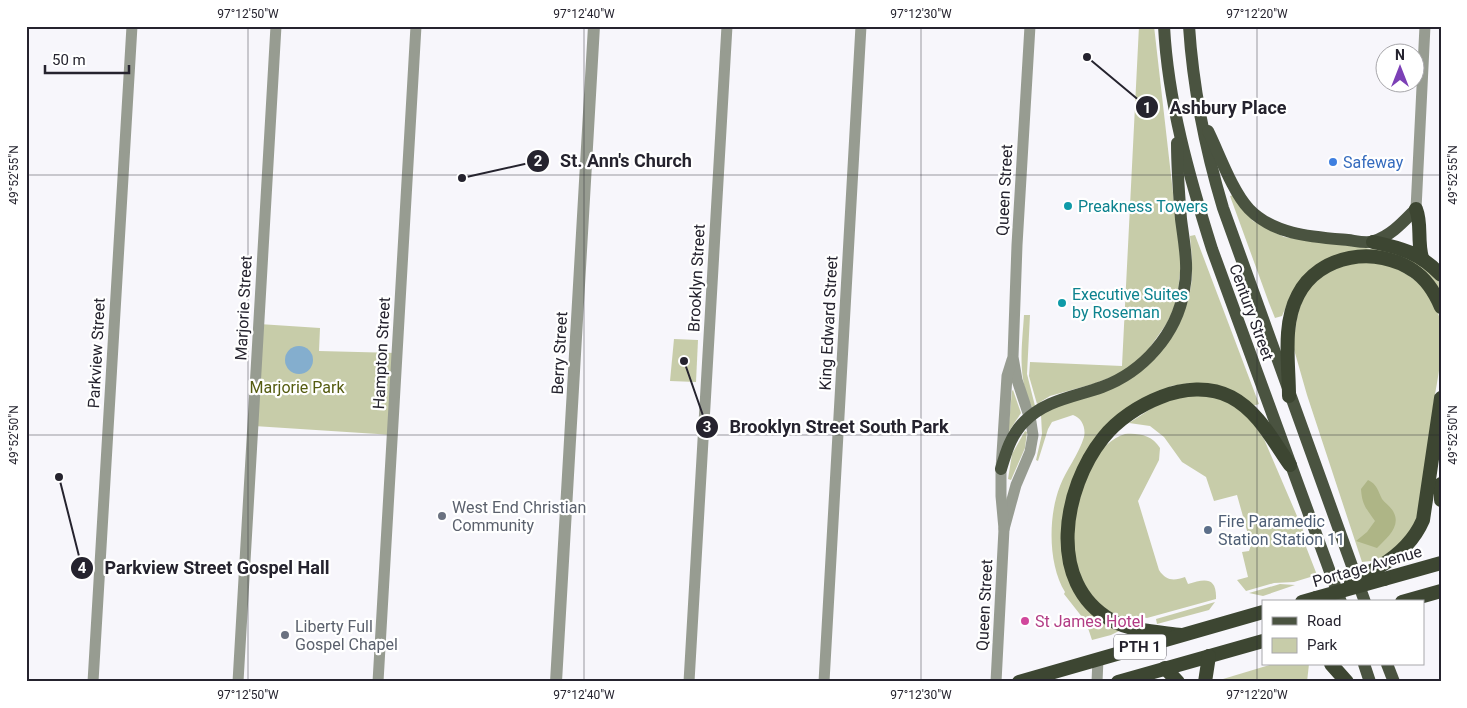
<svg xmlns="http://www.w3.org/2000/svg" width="1467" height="708" font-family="Roboto,sans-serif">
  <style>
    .green { fill: #c7cca9 }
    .forest { fill: #aeb586 }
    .water { fill: #84aece }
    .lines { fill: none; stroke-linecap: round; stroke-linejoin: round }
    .minor { stroke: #979c91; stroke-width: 11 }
    .tertiary { stroke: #979c91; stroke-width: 12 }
    .primary { stroke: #4a5340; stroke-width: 12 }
    .trunk { stroke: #3d4632; stroke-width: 14 }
    .trunk-bridge { stroke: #3d4632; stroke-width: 14 }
    .ticks { fill: none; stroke: #25232e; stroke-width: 1; stroke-opacity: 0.45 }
    .shop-dot { fill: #3f7fe0; stroke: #fff; stroke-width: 2 }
    .culture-dot { fill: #0f9aa8; stroke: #fff; stroke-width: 2 }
    .worship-dot { fill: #6b7280; stroke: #fff; stroke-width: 2 }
    .service-dot { fill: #5c6f8a; stroke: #fff; stroke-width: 2 }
    .hotel-dot { fill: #d1479c; stroke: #fff; stroke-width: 2 }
    .labels { text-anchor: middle; stroke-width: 4.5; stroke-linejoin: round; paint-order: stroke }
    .shield { fill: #fff; stroke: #66656d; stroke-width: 1 }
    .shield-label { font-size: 15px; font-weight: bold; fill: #25232e }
    .shop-label { font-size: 16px; fill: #366cbe; stroke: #fff; text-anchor: start }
    .street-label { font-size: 16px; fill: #25232e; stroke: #fff }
    .culture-label { font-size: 16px; fill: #0d838f; stroke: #fff; text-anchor: start }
    .park-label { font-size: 16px; fill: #555c11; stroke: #fff }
    .worship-label { font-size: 16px; fill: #5b616d; stroke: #fff; text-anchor: start }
    .service-label { font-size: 16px; fill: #4e5e75; stroke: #fff; text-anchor: start }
    .hotel-label { font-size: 16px; fill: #b23c85; stroke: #fff; text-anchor: start }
    .leader { fill: none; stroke: #25232e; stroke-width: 2 }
    .callout-dot { fill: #25232e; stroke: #fff; stroke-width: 2 }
    .mark-label { font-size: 15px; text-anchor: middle; font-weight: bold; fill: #fff }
    .callout-label { font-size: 18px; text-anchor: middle; font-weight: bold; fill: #25232e; stroke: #fff; stroke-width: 4.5; stroke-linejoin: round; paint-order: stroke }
    .neatline { fill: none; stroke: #25232e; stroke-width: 2 }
    .ticks-label { font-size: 12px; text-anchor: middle; fill: #25232e }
  </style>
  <rect width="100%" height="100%" fill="#f7f6fb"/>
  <g class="green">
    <polygon points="1139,26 1154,26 1181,263 1177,301 1167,323 1146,353 1122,373 1093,384 1050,396 1037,404 1029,376 1030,362 1122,366"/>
    <polygon points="1233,195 1253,221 1284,237 1395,252 1418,263 1434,276 1441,285 1441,293 1363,251 1290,297 1282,316 1275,318 1269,303 1230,196"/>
    <path d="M1195,235L1259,404L1253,406L1207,383H1190L1171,386L1083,458L1065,565L1121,630L1111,635L1092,640L1086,622L1064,594L1065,592C1048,565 1048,516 1060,486C1066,470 1079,454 1084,437C1086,428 1082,418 1073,415L1052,422L1048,429L1038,461L1036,460L1042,434L1041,415L1051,408L1118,385L1182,317L1189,297L1192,279V259L1190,236Z"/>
    <path d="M1381,262C1403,271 1423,281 1434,303C1450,334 1437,376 1433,408C1429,441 1425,474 1421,507L1414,531L1380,560L1362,562L1307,395L1293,346L1297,317L1301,303L1310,287L1324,275L1339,267L1353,263Z"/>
    <path d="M1024,315H1030L1027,374L1035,406L1032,407C1017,378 1022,346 1024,315Z"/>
    <polygon points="259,324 320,328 319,351 397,353 393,435 253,426"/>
    <polygon points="674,339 698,340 696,382 670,381"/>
    <polygon points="1013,390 1021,413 1008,433 1012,391"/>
    <polygon points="1189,394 1223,399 1248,415 1264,439 1306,537 1303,539 1317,575 1294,582 1274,583 1246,591 1237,580 1248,577 1242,552 1249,551 1251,545 1237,495 1214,501 1206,477 1182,462 1164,437 1150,426 1129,423 1163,401"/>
    <polygon points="1025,431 1027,432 1025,448 1011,480 1008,479 1012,454"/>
    <path d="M1125,434C1139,433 1152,435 1160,448L1159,460L1138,501L1159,570C1166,581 1174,581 1185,577L1188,584C1204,579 1217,576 1216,599L1147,618L1134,616L1132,621C1114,615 1096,606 1086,589C1077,573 1073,551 1073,533C1075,501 1091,444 1125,434Z"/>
    <polygon points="1280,584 1295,585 1263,596 1249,593"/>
    <polygon points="1215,602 1209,610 1157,624 1156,619"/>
    <polygon points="1273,664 1309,664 1307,682 1213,682"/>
  </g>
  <path class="forest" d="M1368,480C1377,484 1378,491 1382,499C1385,503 1390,506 1393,511C1402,526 1387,538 1377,548L1356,541L1367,532L1375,521C1366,508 1362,505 1361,489Z"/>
  <circle class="water" cx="299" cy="360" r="14"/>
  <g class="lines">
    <g class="minor">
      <polyline points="1416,209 1425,26"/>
      <polyline points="1004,529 1016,485 1030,452 1033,435 1031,422 1017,380 1013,357 1017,245 1030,26"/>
      <polyline points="93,682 132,26"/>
      <polyline points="238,682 276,26"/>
      <polyline points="378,682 416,26"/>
      <polyline points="689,682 727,26"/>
      <polyline points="824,682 861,26"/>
      <polyline points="996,682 1004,529 1001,496 1001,469 1007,376 1012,360"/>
      <polyline points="1097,682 1098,659"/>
    </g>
    <polyline class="tertiary" points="556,682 594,26"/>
    <g class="primary">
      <path d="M1164,26C1168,102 1189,176 1212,249L1341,602"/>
      <path d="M1189,26C1193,88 1205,148 1223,208L1365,602"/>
      <path d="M1208,131C1219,153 1232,191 1249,209C1274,235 1313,237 1348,240C1356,241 1367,244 1374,241C1391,236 1404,221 1416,209"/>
      <path d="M1001,469C1006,452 1011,435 1024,422C1045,400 1074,397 1102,387C1143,372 1177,334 1184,290C1189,267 1184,243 1181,219C1179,194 1177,169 1177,143"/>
      <polyline points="1364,664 1370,682"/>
      <polyline points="1387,664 1394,682"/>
    </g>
    <g class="trunk">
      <path d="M1416,209C1422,224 1417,240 1422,258"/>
      <path d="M1373,242C1402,248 1420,253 1441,275"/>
      <path d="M1289,396C1289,363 1282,325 1298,295C1319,254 1377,245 1414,271C1426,279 1435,293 1441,307"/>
      <polyline points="1441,484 1441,500"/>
      <path d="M1379,567C1399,555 1414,541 1423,520L1441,398"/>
      <polyline points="1384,579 1441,563"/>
      <polyline points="1302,602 1316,598"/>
      <polyline points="1402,602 1441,591"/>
      <path d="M1181,635C1159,632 1131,631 1111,620C1046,583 1063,488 1103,438C1117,420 1140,405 1161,397C1183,388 1210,386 1231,397C1258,411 1273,441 1290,465"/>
      <polyline points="1331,664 1347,682"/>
      <polyline points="1165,668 1178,682"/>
      <polyline points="1019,682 1263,612"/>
      <polyline points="1118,682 1263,641"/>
      <polyline points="1205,682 1209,656"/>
    </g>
    <g class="trunk-bridge">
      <polyline points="1351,582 1379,567"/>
      <polyline points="1316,598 1384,579"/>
    </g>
  </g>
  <path class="ticks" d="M248,26V682M584,26V682M921,26V682M1257,26V682M26,175H1441M26,435H1441"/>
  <circle class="shop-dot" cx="1333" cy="162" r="5"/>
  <g class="culture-dot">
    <circle cx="1068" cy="206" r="5"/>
    <circle cx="1062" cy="303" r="5"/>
  </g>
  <g class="worship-dot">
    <circle cx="442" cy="516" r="5"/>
    <circle cx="285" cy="635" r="5"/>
  </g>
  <circle class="service-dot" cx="1208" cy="530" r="5"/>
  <circle class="hotel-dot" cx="1025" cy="621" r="5"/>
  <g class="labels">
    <rect class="shield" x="1114" y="634.5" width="52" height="25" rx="4"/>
    <g class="shield-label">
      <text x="1140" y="652">PTH 1</text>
    </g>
    <g class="shop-label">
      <text x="1343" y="168">Safeway</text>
    </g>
    <g class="street-label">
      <text transform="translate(1004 190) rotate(-87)" y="6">Queen Street</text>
      <text transform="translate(696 278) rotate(-87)" y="6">Brooklyn Street</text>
      <text transform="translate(243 308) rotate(-87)" y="6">Marjorie Street</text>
      <text transform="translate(1252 312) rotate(70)" y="6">Century Street</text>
      <text transform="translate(828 323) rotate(-87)" y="6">King Edward Street</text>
      <text transform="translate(96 353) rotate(-87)" y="6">Parkview Street</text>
      <text transform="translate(381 353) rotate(-87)" y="6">Hampton Street</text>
      <text transform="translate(559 353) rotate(-87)" y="6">Berry Street</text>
      <text transform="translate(1367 566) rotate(-16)" y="6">Portage Avenue</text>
      <text transform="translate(984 605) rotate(-87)" y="6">Queen Street</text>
    </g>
    <g class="culture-label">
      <text x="1078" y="212">Preakness Towers</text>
      <text x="1072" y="300">Executive Suites<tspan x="1072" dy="18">by Roseman</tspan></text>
    </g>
    <g class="park-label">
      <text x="297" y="393">Marjorie Park</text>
    </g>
    <g class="worship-label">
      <text x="452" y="513">West End Christian<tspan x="452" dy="18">Community</tspan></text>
      <text x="295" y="632">Liberty Full<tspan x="295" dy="18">Gospel Chapel</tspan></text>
    </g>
    <g class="service-label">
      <text x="1218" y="527">Fire Paramedic<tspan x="1218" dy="18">Station Station 11</tspan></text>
    </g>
    <g class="hotel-label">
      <text x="1035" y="627">St James Hotel</text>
    </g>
  </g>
  <path class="leader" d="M1087 57L1147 107M462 178L538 161M684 361L707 427M59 477L82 568"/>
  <g class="callout-dot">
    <circle cx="1087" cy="57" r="5"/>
    <circle cx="462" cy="178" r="5"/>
    <circle cx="684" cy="361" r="5"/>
    <circle cx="59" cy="477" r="5"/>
    <circle cx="1147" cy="107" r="12"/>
    <circle cx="538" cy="161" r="12"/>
    <circle cx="707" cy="427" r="12"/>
    <circle cx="82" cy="568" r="12"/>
  </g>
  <g class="mark-label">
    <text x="1147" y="113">1</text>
    <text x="538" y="166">2</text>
    <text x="707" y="432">3</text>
    <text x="82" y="573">4</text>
  </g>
  <g class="callout-label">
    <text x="1228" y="114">Ashbury Place</text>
    <text x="626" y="167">St. Ann's Church</text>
    <text x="839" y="433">Brooklyn Street South Park</text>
    <text x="217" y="574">Parkview Street Gospel Hall</text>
  </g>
  <rect width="1467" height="708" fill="none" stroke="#ffffff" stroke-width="55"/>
  <rect x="1262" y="600" width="162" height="65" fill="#ffffff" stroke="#a8a7ab"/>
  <rect x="1272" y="617" width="25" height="8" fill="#4a5340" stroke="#a8a7ab"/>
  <text x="1307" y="626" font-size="15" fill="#25232e">Road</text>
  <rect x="1272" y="638" width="25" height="15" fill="#c7cca9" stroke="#a8a7ab"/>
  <text x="1307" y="650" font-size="15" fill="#25232e">Park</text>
  <g transform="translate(1400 68)"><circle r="24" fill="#ffffff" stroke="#a8a7ab"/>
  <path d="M0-4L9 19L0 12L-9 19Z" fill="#7c40b6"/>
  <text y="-8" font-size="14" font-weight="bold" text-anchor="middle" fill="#25232e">N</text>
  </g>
  <path d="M45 65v8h84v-8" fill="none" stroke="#25232e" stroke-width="2.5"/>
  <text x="52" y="65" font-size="15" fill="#25232e" stroke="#ffffff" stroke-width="4" paint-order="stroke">50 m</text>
  <rect x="28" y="28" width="1412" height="652" class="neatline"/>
  <g class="ticks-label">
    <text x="248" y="18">97°12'50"W</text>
    <text x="584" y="18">97°12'40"W</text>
    <text x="921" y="18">97°12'30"W</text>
    <text x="1257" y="18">97°12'20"W</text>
    <text transform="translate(14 175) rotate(-90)" y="4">49°52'55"N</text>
    <text transform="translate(1453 175) rotate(-90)" y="4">49°52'55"N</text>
    <text transform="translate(14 435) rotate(-90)" y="4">49°52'50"N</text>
    <text transform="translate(1453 435) rotate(-90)" y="4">49°52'50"N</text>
    <text x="248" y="699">97°12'50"W</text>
    <text x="584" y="699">97°12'40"W</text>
    <text x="921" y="699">97°12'30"W</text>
    <text x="1257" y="699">97°12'20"W</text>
  </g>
</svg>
